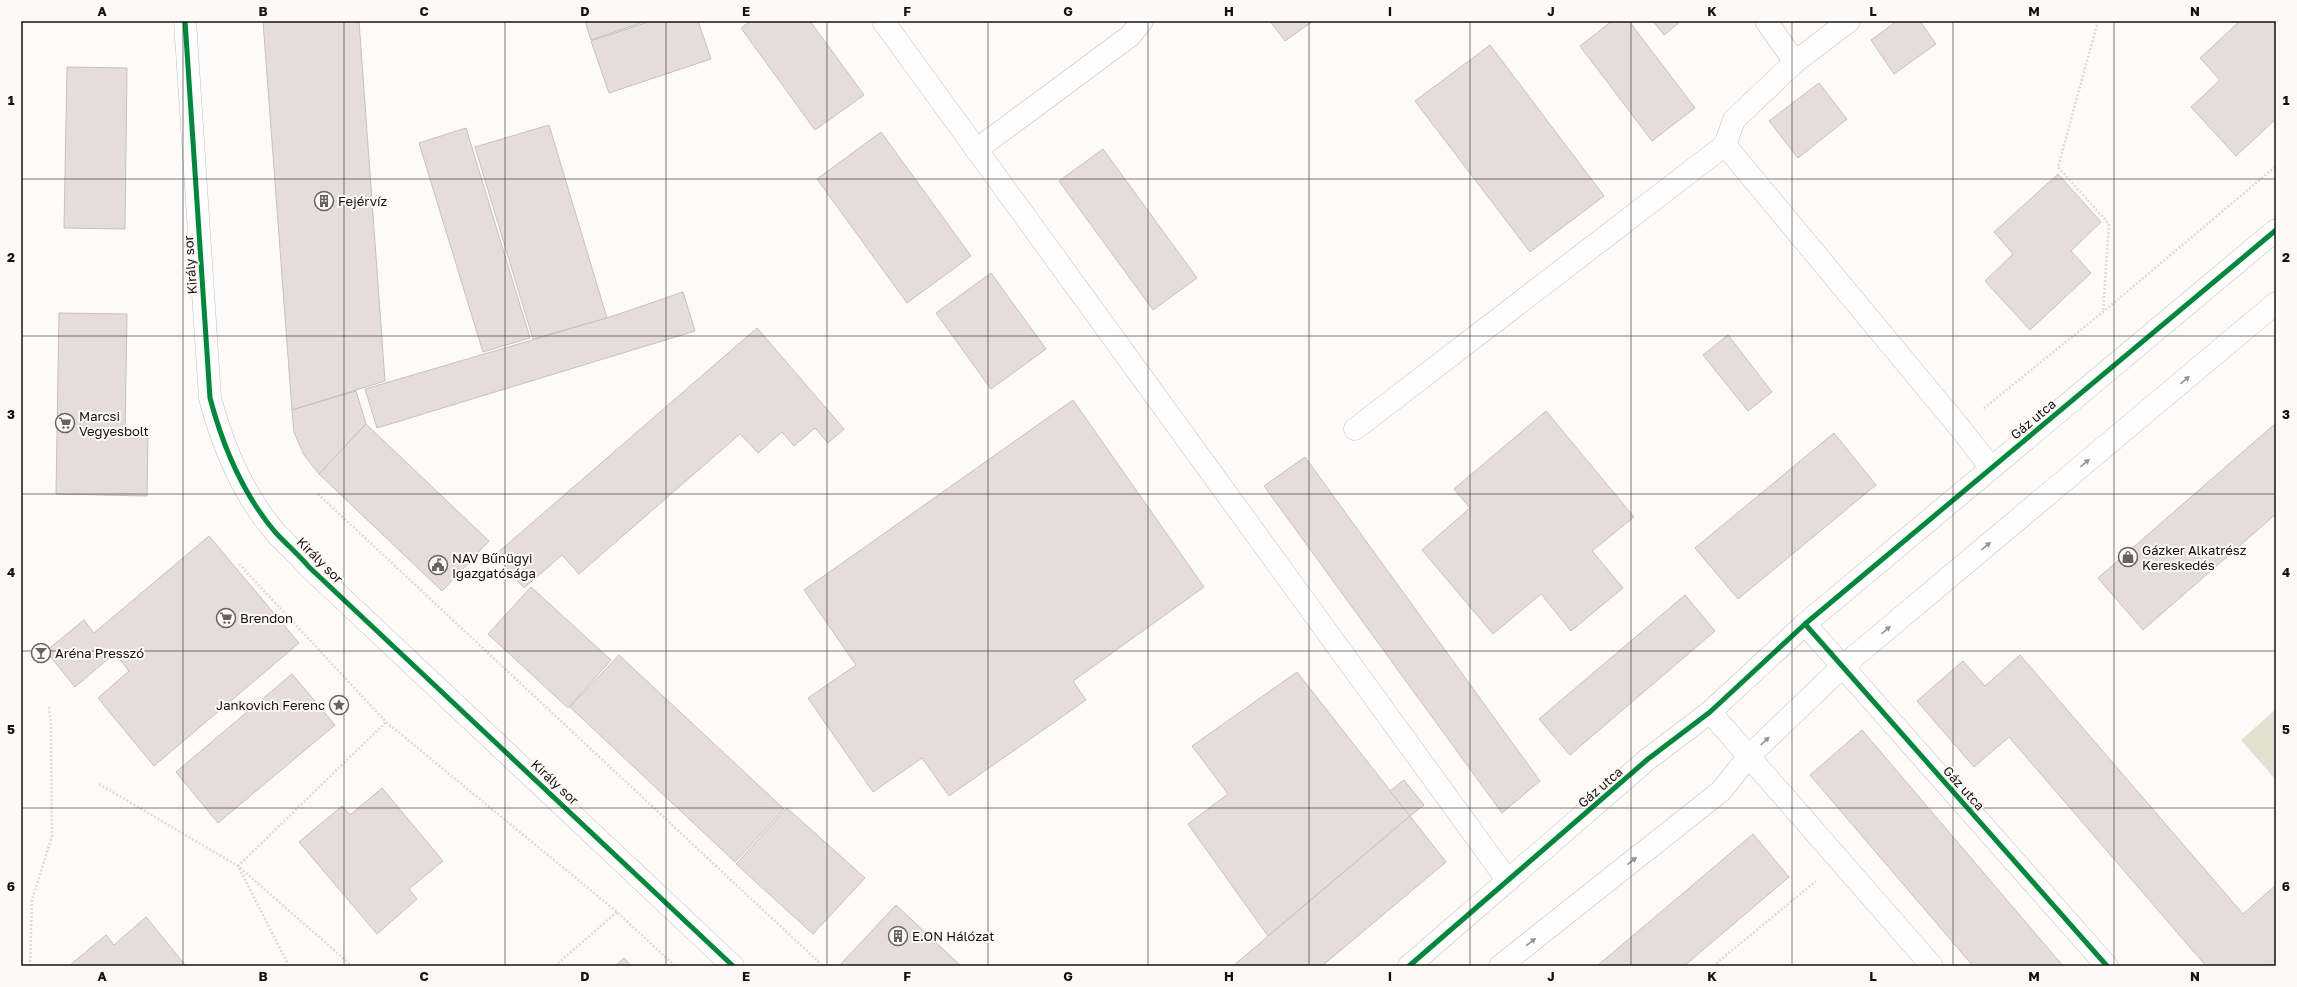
<svg xmlns="http://www.w3.org/2000/svg" width="2297" height="987" font-family="'Golos Text',sans-serif">
  <style>
    .green { fill: #e4dfce }
    .building { fill: #e6dcdb; stroke: #c4c2c1 }
    .lines { fill: none; stroke-linecap: round; stroke-linejoin: round }
    .minor-casing { stroke: #c2bfbd; stroke-width: 23 }
    .path { stroke: #dddcdc; stroke-width: 2.5; stroke-dasharray: 2 2; stroke-linecap: butt }
    .minor { stroke: #fffefe; stroke-width: 22 }
    .cycleway-casing { stroke: #fef9f7; stroke-width: 8 }
    .cycleway { stroke: #00873e; stroke-width: 5 }
    .oneway { fill: #959493 }
    .grid { fill: none; stroke: #141211; stroke-width: 1; stroke-opacity: 0.55 }
    .labels { text-anchor: middle; stroke-width: 4; stroke-linejoin: round; paint-order: stroke }
    .poi-label { font-size: 13px; fill: #141211; stroke: #fef9f7; text-anchor: start }
    .street-label { font-size: 13px; fill: #141211; stroke: #fef9f7 }
    .neatline { fill: none; stroke: #141211; stroke-width: 1.5 }
    .grid-label { font-size: 13px; text-anchor: middle; font-weight: bold; fill: #141211 }
  </style>
  <rect width="100%" height="100%" fill="#fdfaf8"/>
  <polygon class="green" points="2276,709 2276,780 2241,740"/>
  <g class="building">
    <polygon points="263,21 359,21 385,381 292,410"/>
    <polygon points="585,21 646,21 591,40"/>
    <polygon points="651,21 698,21 711,59 609,93 591,41"/>
    <polygon points="751,21 810,21 864,95 815,130 741,28"/>
    <polygon points="1270,21 1313,21 1285,41"/>
    <polygon points="1612,21 1629,21 1695,108 1652,141 1580,46"/>
    <polygon points="1653,21 1681,21 1664,35"/>
    <polygon points="1897,21 1920,21 1936,44 1894,74 1871,40"/>
    <polygon points="2240,21 2276,21 2276,119 2236,156 2191,107 2220,80 2200,58"/>
    <polygon points="1490,45 1604,196 1530,252 1415,101"/>
    <polygon points="67,67 127,68 125,229 64,228"/>
    <polygon points="1819,83 1847,119 1798,158 1769,121"/>
    <polygon points="549,125 607,318 533,339 475,147"/>
    <polygon points="466,128 530,338 483,352 419,143"/>
    <polygon points="881,132 971,256 907,303 817,179"/>
    <polygon points="1103,149 1197,278 1153,310 1059,181"/>
    <polygon points="2058,174 2101,222 2071,251 2091,273 2030,330 1985,281 2013,254 1994,232"/>
    <polygon points="991,273 1046,349 991,389 936,313"/>
    <polygon points="683,292 695,331 377,428 365,389 607,318"/>
    <polygon points="59,313 127,314 125,434 148,435 147,496 56,494"/>
    <polygon points="757,328 844,429 828,443 815,428 794,446 782,432 758,453 740,434 579,574 562,555 524,588 495,555"/>
    <polygon points="1728,335 1772,392 1748,411 1703,355"/>
    <polygon points="356,391 366,424 319,474 304,455 294,432 292,410"/>
    <polygon points="1073,400 1204,587 1073,681 1086,700 949,796 922,758 873,792 808,698 856,665 804,590"/>
    <polygon points="1546,411 1634,517 1592,551 1623,588 1571,631 1541,594 1493,634 1422,550 1470,508 1454,489"/>
    <polygon points="2276,423 2276,514 2143,630 2098,578"/>
    <polygon points="366,424 489,541 442,591 319,474"/>
    <polygon points="1834,433 1876,485 1738,599 1695,548"/>
    <polygon points="1305,457 1540,781 1502,813 1264,486"/>
    <polygon points="209,536 299,643 154,766 98,698 129,671 115,653 75,687 46,651 84,620 94,633"/>
    <polygon points="531,587 611,660 568,708 488,634"/>
    <polygon points="1685,595 1715,631 1570,755 1539,719"/>
    <polygon points="619,655 784,809 735,862 570,707"/>
    <polygon points="2020,655 2243,914 2276,885 2276,966 2268,964 2266,966 2206,966 2009,737 1974,767 1917,701 1963,661 1985,686"/>
    <polygon points="1297,672 1410,816 1268,936 1188,824 1228,794 1192,746"/>
    <polygon points="292,674 335,725 218,823 176,772"/>
    <polygon points="1862,730 2063,966 1973,966 1810,775"/>
    <polygon points="1404,780 1424,805 1410,816 1390,791"/>
    <polygon points="382,788 443,861 409,889 417,899 377,934 299,842 342,806 350,815"/>
    <polygon points="787,808 865,878 813,934 736,864"/>
    <polygon points="1410,816 1446,862 1322,966 1233,966"/>
    <polygon points="1753,834 1789,877 1684,966 1597,966"/>
    <polygon points="896,905 961,966 839,966"/>
    <polygon points="146,917 186,966 69,966 106,935 114,945"/>
    <polygon points="624,958 631,966 615,966"/>
  </g>
  <g class="lines">
    <g class="minor-casing">
      <g id="minor">
        <path d="M185,21L210,398C223,447 242,493 275,532C286,544 299,555 309,567L733,966"/>
        <polyline points="883,21 1508,881"/>
        <polyline points="1766,21 1795,62"/>
        <polyline points="1725,145 1960,428 1991,468"/>
        <polyline points="976,150 1130,36 1142,21"/>
        <polyline points="1355,429 1725,145 1734,120 1795,62 1849,21"/>
        <polyline points="1805,624 2107,966"/>
        <polyline points="1710,712 1932,966"/>
        <polyline points="1409,966 1648,759 1710,712 1805,624 2276,230"/>
        <polyline points="1500,966 1721,791 1748,757 1842,667 2276,303"/>
      </g>
    </g>
    <g class="path">
      <polyline points="2098,21 2058,167 2109,224 2103,311"/>
      <polyline points="1984,408 2103,312 2276,166"/>
      <polyline points="318,494 823,966"/>
      <polyline points="239,564 386,722 617,912 675,966"/>
      <polyline points="99,784 238,866 352,966"/>
      <polyline points="30,966 32,900 52,836 51,725 49,707"/>
      <polyline points="289,966 238,866 386,722"/>
      <polyline points="555,966 617,912"/>
      <polyline points="1713,966 1816,881"/>
    </g>
    <use href="#minor" class="minor"/>
    <g class="cycleway-casing">
      <g id="cycleway">
        <path d="M185,21L210,398C223,447 242,493 275,532C286,544 299,555 309,567L733,966"/>
        <polyline points="1805,624 2107,966"/>
        <polyline points="1409,966 1648,759 1710,712 1805,624 2276,230"/>
      </g>
    </g>
    <use href="#cycleway" class="cycleway"/>
  </g>
  <defs><path id="oneway-solid" d="M-6-.8H1V-3.2L6.5 0L1 3.2V.8H-6Z"/></defs>
  <g class="oneway">
    <use href="#oneway-solid" transform="translate(2185 380) rotate(-40)"/>
    <use href="#oneway-solid" transform="translate(2085 463) rotate(-40)"/>
    <use href="#oneway-solid" transform="translate(1986 546) rotate(-40)"/>
    <use href="#oneway-solid" transform="translate(1886 630) rotate(-40)"/>
    <use href="#oneway-solid" transform="translate(1765 741) rotate(-44)"/>
    <use href="#oneway-solid" transform="translate(1632 861) rotate(-38)"/>
    <use href="#oneway-solid" transform="translate(1531 942) rotate(-38)"/>
  </g>
  <path class="grid" d="M183,21V966M344,21V966M505,21V966M666,21V966M827,21V966M988,21V966M1148,21V966M1309,21V966M1470,21V966M1631,21V966M1792,21V966M1953,21V966M2114,21V966M21,179H2276M21,336H2276M21,494H2276M21,651H2276M21,808H2276"/>
  <defs>
    <g id="building-ring" transform="scale(1)"><circle r="9.5" fill="#fef9f7" stroke="#666362" stroke-width="1.5"/><path d="M-4-6H4V6H1V3H-1V6H-4ZM-2.5-4.3h1.7v1.8h-1.7ZM.8-4.3h1.7v1.8H.8ZM-2.5-1h1.7V.8h-1.7ZM.8-1h1.7V.8H.8Z" fill="#666362"/></g>
    <g id="supermarket-ring" transform="scale(1)"><circle r="9.5" fill="#fef9f7" stroke="#666362" stroke-width="1.5"/><path d="M-6-5.5h2.5l.6 2H6L4.5 2H-2.5L-4.4-4H-6ZM-1.5 3.2a1.3 1.3 0 1 0 .1 0ZM3 3.2a1.3 1.3 0 1 0 .1 0Z" fill="#666362"/></g>
    <g id="shop-ring" transform="scale(1)"><circle r="9.5" fill="#fef9f7" stroke="#666362" stroke-width="1.5"/><path d="M-5-2.5h2.3a2.7 3.5 0 0 1 5.4 0H5L5.5 6h-11ZM-1.5-2.5h3a1.5 2.3 0 0 0-3 0Z" fill="#666362"/></g>
    <g id="civic-ring" transform="scale(1)"><circle r="9.5" fill="#fef9f7" stroke="#666362" stroke-width="1.5"/><path d="M-.6-6.5H3V-4.5H.6V-3L4-1V1h2V6H-6V1h2V-1L-.6-3ZM-1.2 2.5V6h2.4V2.5Z" fill="#666362"/></g>
    <g id="bar-ring" transform="scale(1)"><circle r="9.5" fill="#fef9f7" stroke="#666362" stroke-width="1.5"/><path d="M-6-5H6L.8 .8V4.5H3.5V6h-7V4.5H-.8V.8Z" fill="#666362"/></g>
    <g id="sight-ring" transform="scale(1)"><circle r="9.5" fill="#fef9f7" stroke="#666362" stroke-width="1.5"/><path d="M0-6L1.8-2.2L6-1.7L2.9 1.2L3.7 5.4L0 3.3L-3.7 5.4L-2.9 1.2L-6-1.7L-1.8-2.2Z" fill="#666362"/></g>
  </defs>
  <g fill-rule="evenodd">
    <use href="#building-ring" x="324" y="201"/>
    <use href="#supermarket-ring" x="65" y="423"/>
    <use href="#shop-ring" x="2128" y="557"/>
    <use href="#civic-ring" x="438" y="565"/>
    <use href="#supermarket-ring" x="226" y="618"/>
    <use href="#bar-ring" x="41" y="653"/>
    <use href="#sight-ring" x="339" y="705"/>
    <use href="#building-ring" x="898" y="936"/>
  </g>
  <g class="labels">
    <g class="poi-label">
      <text x="338" y="206">Fejérvíz</text>
      <text x="79" y="421">Marcsi<tspan x="79" dy="15">Vegyesbolt</tspan></text>
      <text x="2142" y="555">Gázker Alkatrész<tspan x="2142" dy="15">Kereskedés</tspan></text>
      <text x="452" y="563">NAV Bűnügyi<tspan x="452" dy="15">Igazgatósága</tspan></text>
      <text x="240" y="623">Brendon</text>
      <text x="55" y="658">Aréna Presszó</text>
      <text x="325" y="710" text-anchor="end">Jankovich Ferenc</text>
      <text x="912" y="941">E.ON Hálózat</text>
    </g>
    <g class="street-label">
      <text transform="translate(190 265) rotate(-94)" y="5">Király sor</text>
      <text transform="translate(2033 419) rotate(-40)" y="5">Gáz utca</text>
      <text transform="translate(320 560) rotate(45)" y="5">Király sor</text>
      <text transform="translate(555 782) rotate(43)" y="5">Király sor</text>
      <text transform="translate(1600 787) rotate(-41)" y="5">Gáz utca</text>
      <text transform="translate(1964 788) rotate(48)" y="5">Gáz utca</text>
    </g>
  </g>
  <rect width="2297" height="987" fill="none" stroke="#fef9f7" stroke-width="44"/>
  <rect x="22" y="22" width="2253" height="943" class="neatline"/>
  <g class="grid-label">
    <text x="102" y="16">A</text>
    <text x="263" y="16">B</text>
    <text x="424" y="16">C</text>
    <text x="585" y="16">D</text>
    <text x="746" y="16">E</text>
    <text x="907" y="16">F</text>
    <text x="1068" y="16">G</text>
    <text x="1229" y="16">H</text>
    <text x="1390" y="16">I</text>
    <text x="1551" y="16">J</text>
    <text x="1712" y="16">K</text>
    <text x="1873" y="16">L</text>
    <text x="2034" y="16">M</text>
    <text x="2195" y="16">N</text>
    <text x="11" y="105">1</text>
    <text x="2286" y="105">1</text>
    <text x="11" y="262">2</text>
    <text x="2286" y="262">2</text>
    <text x="11" y="419">3</text>
    <text x="2286" y="419">3</text>
    <text x="11" y="577">4</text>
    <text x="2286" y="577">4</text>
    <text x="11" y="734">5</text>
    <text x="2286" y="734">5</text>
    <text x="11" y="891">6</text>
    <text x="2286" y="891">6</text>
    <text x="102" y="981">A</text>
    <text x="263" y="981">B</text>
    <text x="424" y="981">C</text>
    <text x="585" y="981">D</text>
    <text x="746" y="981">E</text>
    <text x="907" y="981">F</text>
    <text x="1068" y="981">G</text>
    <text x="1229" y="981">H</text>
    <text x="1390" y="981">I</text>
    <text x="1551" y="981">J</text>
    <text x="1712" y="981">K</text>
    <text x="1873" y="981">L</text>
    <text x="2034" y="981">M</text>
    <text x="2195" y="981">N</text>
  </g>
</svg>
